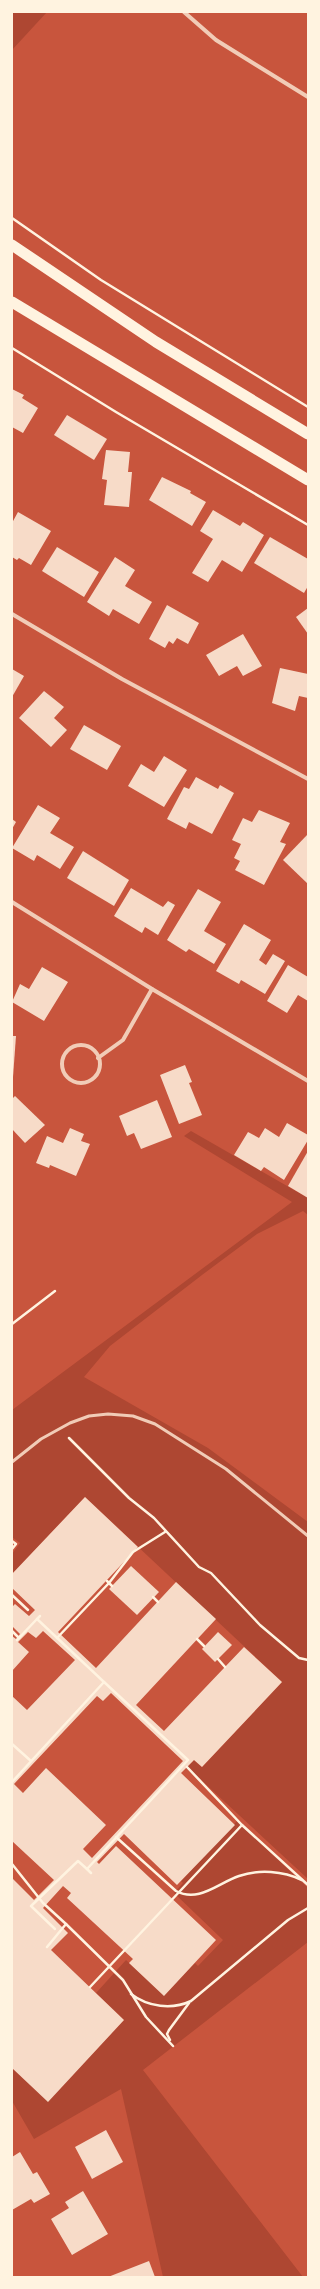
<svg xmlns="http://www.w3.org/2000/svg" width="320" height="2289" font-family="'Alegreya Sans',sans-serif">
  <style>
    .green { fill: #ae4732 }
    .building { fill: #f7dbc8; fill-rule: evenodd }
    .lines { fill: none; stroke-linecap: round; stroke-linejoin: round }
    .path { stroke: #fff3e0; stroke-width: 2.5 }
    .service { stroke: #f1ccb7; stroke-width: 3 }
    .minor { stroke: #f1ccb7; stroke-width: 4 }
    .trunk { stroke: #fff3e0; stroke-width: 11 }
  </style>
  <rect width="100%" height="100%" fill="#c8553d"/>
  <g class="green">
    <polygon points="12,12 47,12 12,50"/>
    <polygon points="191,1131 308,1198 308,1215 303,1211 257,1234 202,1275 110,1346 84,1377 208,1448 308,1522 308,1879 187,1767 194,1760 202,1767 282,1682 85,1497 12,1574 12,1554 20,1543 12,1537 12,1410 292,1202 184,1136"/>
    <polygon points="237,1821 308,1888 308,1942 143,2070 303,2277 163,2277 121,2089 34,2139 12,2101 12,2068 48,2101 124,2020 96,1993 126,1960 164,1995 195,1963 198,1966 223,1940 174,1893 183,1883 181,1881"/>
  </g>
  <g class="building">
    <polygon points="12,389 24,395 22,398 38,408 23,433 12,427"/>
    <polygon points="67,415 107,439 94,460 54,435"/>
    <polygon points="106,450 130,452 128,472 132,472 129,507 104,505 107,480 102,479"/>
    <polygon points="162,477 191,491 190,493 206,502 192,526 149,500"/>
    <polygon points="213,510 240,526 243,522 264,535 242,572 222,560 208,582 192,573 213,539 200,531"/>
    <polygon points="18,512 51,531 31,565 19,558 17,560 12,557 12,523"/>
    <polygon points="270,537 308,559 308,586 304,593 254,563"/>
    <polygon points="57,547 99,572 84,597 42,571"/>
    <polygon points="115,557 135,570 125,586 152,602 139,624 113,609 109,616 87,602"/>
    <polygon points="167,605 199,623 188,644 177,638 173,644 169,641 165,648 149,639"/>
    <polygon points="308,608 308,634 296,617"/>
    <polygon points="243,634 262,666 243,676 237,666 219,676 206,655"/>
    <polygon points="280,668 308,674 308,698 299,696 295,711 272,703"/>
    <polygon points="12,669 24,676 12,697"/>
    <polygon points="44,691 64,707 54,718 67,730 51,747 19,718"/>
    <polygon points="84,725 121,746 107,770 70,749"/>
    <polygon points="164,756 187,770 164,807 128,786 141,764 154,772"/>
    <polygon points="196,777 218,789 220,785 234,793 212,834 189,822 186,829 167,819 184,787 189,789"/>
    <polygon points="38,805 60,818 50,833 74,847 60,869 37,855 34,861 12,848"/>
    <polygon points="259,810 290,823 280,842 286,844 264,885 235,870 240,861 234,858 241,844 232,840 243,818 252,822"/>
    <polygon points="12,819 16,822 12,829"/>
    <polygon points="308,834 308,884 283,860"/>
    <polygon points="83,851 129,880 114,906 67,878"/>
    <polygon points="131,888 163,907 168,901 175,905 158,935 145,927 142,933 114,916"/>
    <polygon points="198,889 221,902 204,931 226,944 214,964 189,949 186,952 167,940"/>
    <polygon points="244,924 271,940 259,960 266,965 273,954 285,961 265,994 241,980 239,984 216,971"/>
    <polygon points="288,965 308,977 308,1001 298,995 287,1013 267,1001"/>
    <polygon points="42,967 68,982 44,1021 12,1002 20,984 29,989"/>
    <polygon points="12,1036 16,1036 13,1077 12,1076"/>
    <polygon points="185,1065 192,1082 189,1083 202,1115 179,1124 160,1075"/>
    <polygon points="15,1096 45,1125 25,1143 12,1129 12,1099"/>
    <polygon points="157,1100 172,1137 141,1149 134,1133 127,1136 119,1116"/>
    <polygon points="287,1123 308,1135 308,1140 284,1180 264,1167 261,1171 234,1155 248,1132 259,1138 265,1128 279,1137"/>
    <polygon points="70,1128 84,1134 81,1141 90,1144 76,1176 50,1165 49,1168 36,1163 47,1136 63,1143"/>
    <polygon points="308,1151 308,1198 288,1186"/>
    <path d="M85,1497L138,1547L58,1632L96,1668L176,1582L216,1619L136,1705L164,1731L244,1647L282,1682L202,1767L194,1760L181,1773L235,1825L177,1885L124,1834L97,1862L99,1864L116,1846L216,1940L164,1996L129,1963L133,1959L67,1898L71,1893L63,1886L43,1908L68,1933L51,1950L124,2020L48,2102L12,2068V1878L34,1900L54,1880L12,1841V1696L27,1710L75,1660L43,1631L36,1638L28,1632L18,1642L29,1652L12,1671V1636L16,1639L20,1634L12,1626V1607L15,1604L29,1616L35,1610L12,1588V1574ZM111,1693L183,1761L92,1858L83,1849L106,1825L46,1768L23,1793L14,1784L97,1696L103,1701Z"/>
    <polygon points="131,1566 159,1592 137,1615 109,1589"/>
    <polygon points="218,1632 232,1645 215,1662 202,1649"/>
    <polygon points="106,2130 123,2162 92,2179 75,2147"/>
    <polygon points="20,2152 33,2174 37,2172 50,2194 34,2203 31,2199 12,2210 12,2157"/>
    <polygon points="83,2191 108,2234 72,2255 51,2219 69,2208 65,2202"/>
    <polygon points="149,2261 155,2277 108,2277"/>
  </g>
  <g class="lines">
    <g class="path">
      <polyline points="12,218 101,280 308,407"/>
      <polyline points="12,348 116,412 308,525"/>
      <polyline points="12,1324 55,1291"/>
      <polyline points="69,1438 129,1498 154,1518 199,1567 211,1573 260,1625 299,1658 308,1660"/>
      <polyline points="12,1541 16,1544 12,1549"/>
      <polyline points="107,1581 112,1586"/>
      <polyline points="12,1595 28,1610"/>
      <polyline points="153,1597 158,1602"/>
      <polyline points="40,1616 37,1619 104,1682"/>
      <polyline points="12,1631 19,1638"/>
      <polyline points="57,1638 109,1583 133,1552 165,1532"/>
      <polyline points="197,1639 204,1646"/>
      <polyline points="17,1640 37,1619"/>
      <polyline points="218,1659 225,1667"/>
      <polyline points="12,1744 31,1761"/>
      <polyline points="187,1767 242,1825 308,1885"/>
      <polyline points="12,1782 104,1682 188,1760 87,1869 91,1873"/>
      <path d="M116,1837L176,1891C199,1903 218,1883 239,1876C259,1869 283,1871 302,1880"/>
      <polyline points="12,1864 43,1903 66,1924 47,1947"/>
      <polyline points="66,1924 123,1980 146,2017 173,2046"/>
      <polyline points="55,1929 31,1906 78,1861 87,1869"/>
      <polyline points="90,1987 242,1825"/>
      <path d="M131,1994C148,2007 172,2010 191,2001L288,1920L308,1908"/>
      <polyline points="170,2040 167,2034 169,2030 189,2003"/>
    </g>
    <polyline class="service" points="12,1462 41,1439 70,1423 89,1416 108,1414 133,1416 155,1424 226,1469 308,1536"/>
    <g class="minor">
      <polyline points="184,12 216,40 308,97"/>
      <polyline points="12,614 122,679 308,779"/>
      <polyline points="12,902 152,989 308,1081"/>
      <circle cx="81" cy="1064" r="19"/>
      <polyline points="98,1058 123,1040 152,989"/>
    </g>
    <g class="trunk">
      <polyline points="12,245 156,342 308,434"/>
      <polyline points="12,302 308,480"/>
    </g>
  </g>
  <rect width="320" height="2289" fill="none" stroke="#fff3e0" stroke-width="26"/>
</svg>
